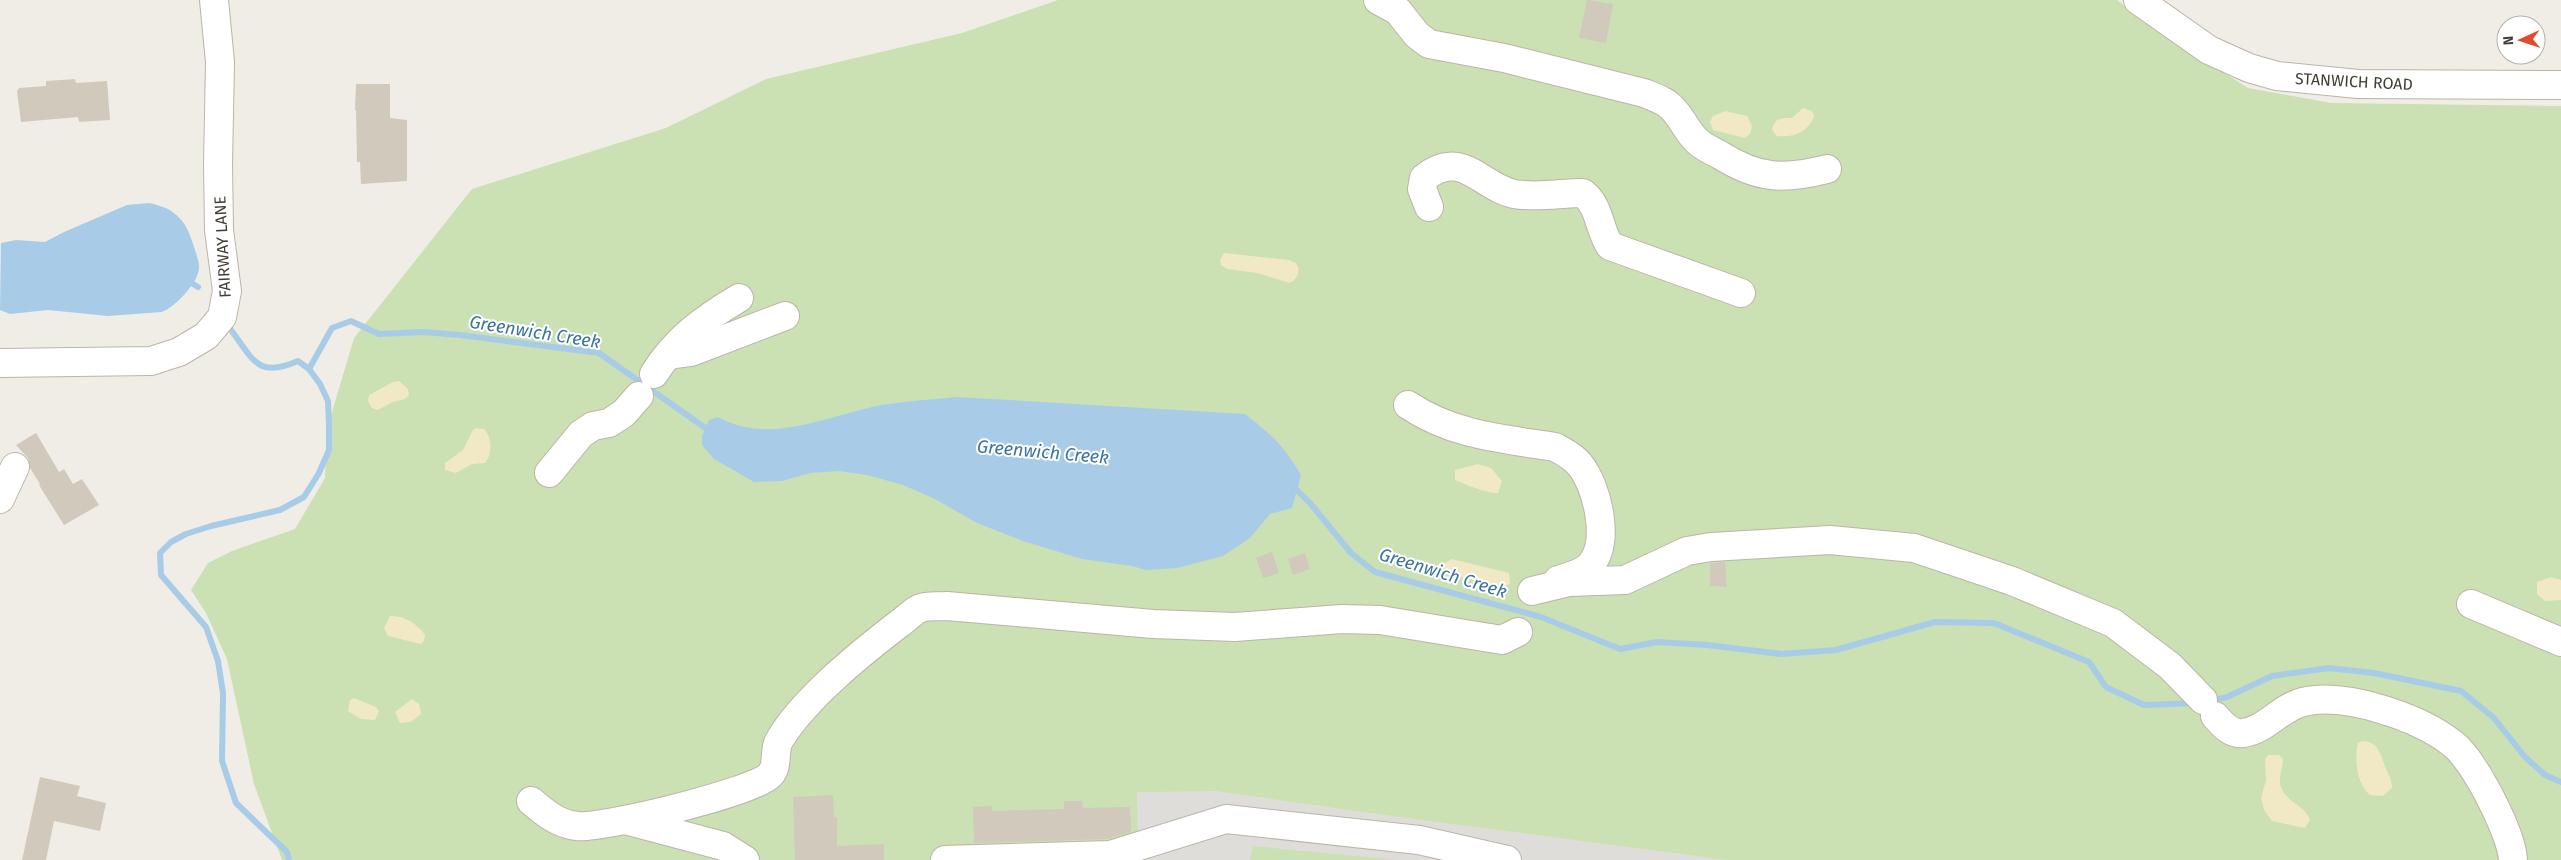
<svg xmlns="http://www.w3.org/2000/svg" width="2561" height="860" font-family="'Fira Sans',sans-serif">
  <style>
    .green { fill: #cbe0b3 }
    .sand { fill: #f1e9c5 }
    .parking { fill: #dfddda }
    .water { fill: #a8cce7 }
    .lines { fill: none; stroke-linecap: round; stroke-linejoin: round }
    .stream { stroke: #a8cce7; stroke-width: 6 }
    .building { fill: #d1c9bc }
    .minor-casing { stroke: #bbb5a9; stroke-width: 30 }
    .minor { stroke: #fff; stroke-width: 28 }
    .labels { text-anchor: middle; stroke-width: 4; stroke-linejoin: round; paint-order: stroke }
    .street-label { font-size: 16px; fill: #423e36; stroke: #fff }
    .water-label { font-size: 18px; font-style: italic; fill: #3c74a1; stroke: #fff }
  </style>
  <rect width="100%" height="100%" fill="#f0ede6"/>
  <polygon class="green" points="1058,0 2117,0 2158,31 2248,88 2331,103 2561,106 2561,860 282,860 254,784 227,659 206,613 191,590 208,563 232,551 295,529 325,478 327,429 354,338 472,189 666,128 766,79 962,33"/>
  <g class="sand">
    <path d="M1803,108L1812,111L1814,116C1809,132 1793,138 1777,136L1772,130C1774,118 1781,118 1792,118Z"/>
    <polygon points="1725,111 1747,116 1752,126 1750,134 1745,138 1713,130 1710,122 1713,116"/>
    <path d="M1224,253L1289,260L1296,263C1301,271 1298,278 1290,283L1257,273L1227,269L1221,265L1220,260Z"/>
    <polygon points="399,381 408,389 409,395 405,399 393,402 378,410 372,408 368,401 369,395 393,382"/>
    <path d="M476,428L484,429C492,437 493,454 485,463L472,464L456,473L445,470V463L463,450L473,430Z"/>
    <path d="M1478,464L1491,468L1502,481L1498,493C1489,494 1464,484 1455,480V470Z"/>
    <polygon points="1452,559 1509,573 1510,584 1505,586 1445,574 1444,564"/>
    <polygon points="2551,577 2561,580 2561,600 2545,601 2537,594 2537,582"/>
    <path d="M390,616C403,615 418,624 425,635L424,641L421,644L388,636L384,628Z"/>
    <polygon points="354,698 376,707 379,711 375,720 361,719 348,711 350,700"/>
    <polygon points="412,699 419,704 421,714 411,722 400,723 395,712"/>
    <path d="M2362,741C2379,741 2381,756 2386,769C2389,776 2392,780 2392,788L2383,796L2370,795C2357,785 2354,759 2358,743Z"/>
    <path d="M2268,755H2279L2283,759C2283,767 2279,776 2280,783C2283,802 2305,804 2310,820L2305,828L2272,821L2264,810L2261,798L2266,780L2265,760Z"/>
  </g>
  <polygon class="parking" points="1216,791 1377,814 1727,860 1398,860 1253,846 1250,860 1138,860 1137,792"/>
  <g class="water">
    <path d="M149,203C179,209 187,223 195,250C197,257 201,265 198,273C195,285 175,307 162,312L108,316L48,310L10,314L0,310L1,243L16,240L45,242L64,232L127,205Z"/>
    <path d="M957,397L1245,414C1272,435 1284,446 1301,475L1292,508L1270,514L1250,538L1223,556L1177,568L1146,570L1132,566L1082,559L1023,541L977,523L935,499L903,485L867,475L839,471L810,473L782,481L754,482L714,459L702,445V436L709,420L718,417C768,445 825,417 877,406C903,401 930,400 957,397Z"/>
  </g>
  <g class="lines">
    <g class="stream">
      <polyline points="185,279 198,287"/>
      <path d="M231,330C253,359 257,379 298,361L309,369L320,384L328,401L329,424V450L319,473L304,497L280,510L211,526L186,534L171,542L160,553L161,575L206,627L218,661L223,693L222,761L236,803L287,852L289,860"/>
      <polyline points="309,369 332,328 351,321 379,334 423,332 460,335 599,353 711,432"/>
      <polyline points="1289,489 1297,490 1310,503 1351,553 1375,572 1541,617 1620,649 1657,642 1707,645 1781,654 1836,650 1935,622 1994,623 2089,662 2106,687 2144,705 2196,703"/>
      <polyline points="2208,701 2227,697 2272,676 2329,668 2374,673 2461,691 2494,718 2525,757 2545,775 2561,782"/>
    </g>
  </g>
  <g class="building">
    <polygon points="1587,0 1613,4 1606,43 1579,38"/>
    <polygon points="75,79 76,83 107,81 110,120 79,122 78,117 21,122 17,91 19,88 46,86 46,81"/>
    <polygon points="356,84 390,84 390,118 407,120 407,181 361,184 360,162 357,162 356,110 355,110"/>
    <polygon points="36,433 59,472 64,469 73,484 82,479 99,505 64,525 39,485 40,484 30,468 28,458 16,445"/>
    <polygon points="1272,552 1279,573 1263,578 1256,558"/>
    <polygon points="1305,553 1310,569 1293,575 1288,559"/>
    <polygon points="1725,562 1727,587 1710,586 1710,563"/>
    <polygon points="40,777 80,786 77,796 106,803 100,831 54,821 46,860 22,860"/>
    <polygon points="833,795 834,817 837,817 837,846 884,844 884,860 795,860 793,797"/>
    <polygon points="1064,801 1082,801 1083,808 1130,807 1131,832 1107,839 974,843 973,807 992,806 992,811 1064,809"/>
  </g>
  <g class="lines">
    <g class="minor-casing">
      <g id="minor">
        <path d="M1378,0L1398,11L1417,35L1429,44L1504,58L1644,93C1654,97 1664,100 1671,107C1682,117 1687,132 1697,141C1703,147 1713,151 1720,155C1758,179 1784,180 1827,169"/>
        <polyline points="2138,0 2209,50 2249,68 2277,76 2358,84 2561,85"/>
        <path d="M1429,207L1422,189L1424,178C1461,147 1481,187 1514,194C1536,198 1561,193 1583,193C1600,206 1599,230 1610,246L1741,293"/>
        <polyline points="669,355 691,352 785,316"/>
        <polyline points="0,363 151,361 179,352 206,336 222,317 227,291 219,230 218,164 220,62 214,0"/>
        <path d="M654,374C675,340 705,318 739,298"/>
        <path d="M1408,405C1452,435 1504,439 1555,447C1564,452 1574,457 1580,465C1597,486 1610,539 1592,563C1586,572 1568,577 1558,580"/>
        <polyline points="549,473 581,434 593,426 609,423 624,413 639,396"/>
        <polyline points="0,499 15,467"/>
        <polyline points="1532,591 1569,582 1625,580 1687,551 1711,547 1830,540 1914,548 2012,581 2113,623 2170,666 2203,700"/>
        <polyline points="2471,604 2561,642"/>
        <path d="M2215,716C2222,724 2231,735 2243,733C2266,730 2281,707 2303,702C2345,692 2419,717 2453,744C2474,760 2512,834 2513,860"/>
        <path d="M531,801C545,813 558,824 577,826C602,829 754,792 770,775C779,766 773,749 780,739C805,698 861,653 900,623C906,619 914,610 921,608C929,605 939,607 947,606L1153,624L1235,627L1342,619L1380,620L1502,640L1518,632"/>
        <polyline points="625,820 723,846 745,860"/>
        <polyline points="945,860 1110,855 1226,819 1419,840 1507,860"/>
      </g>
    </g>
    <use href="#minor" class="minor"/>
  </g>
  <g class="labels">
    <g class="street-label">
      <text transform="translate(2354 81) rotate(3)" y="6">STANWICH ROAD</text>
      <text transform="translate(222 247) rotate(-93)" y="6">FAIRWAY LANE</text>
    </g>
    <g class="water-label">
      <text transform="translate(535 332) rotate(9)" y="6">Greenwich Creek</text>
      <text transform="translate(1043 452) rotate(5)" y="6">Greenwich Creek</text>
      <text transform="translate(1443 573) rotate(17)" y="6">Greenwich Creek</text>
    </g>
  </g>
  <g transform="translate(2521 40) rotate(267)"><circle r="24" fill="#ffffff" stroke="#b3b2af"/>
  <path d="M0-4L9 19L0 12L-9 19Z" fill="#e04b2d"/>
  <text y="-8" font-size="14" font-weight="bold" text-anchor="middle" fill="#423e36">N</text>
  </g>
</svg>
